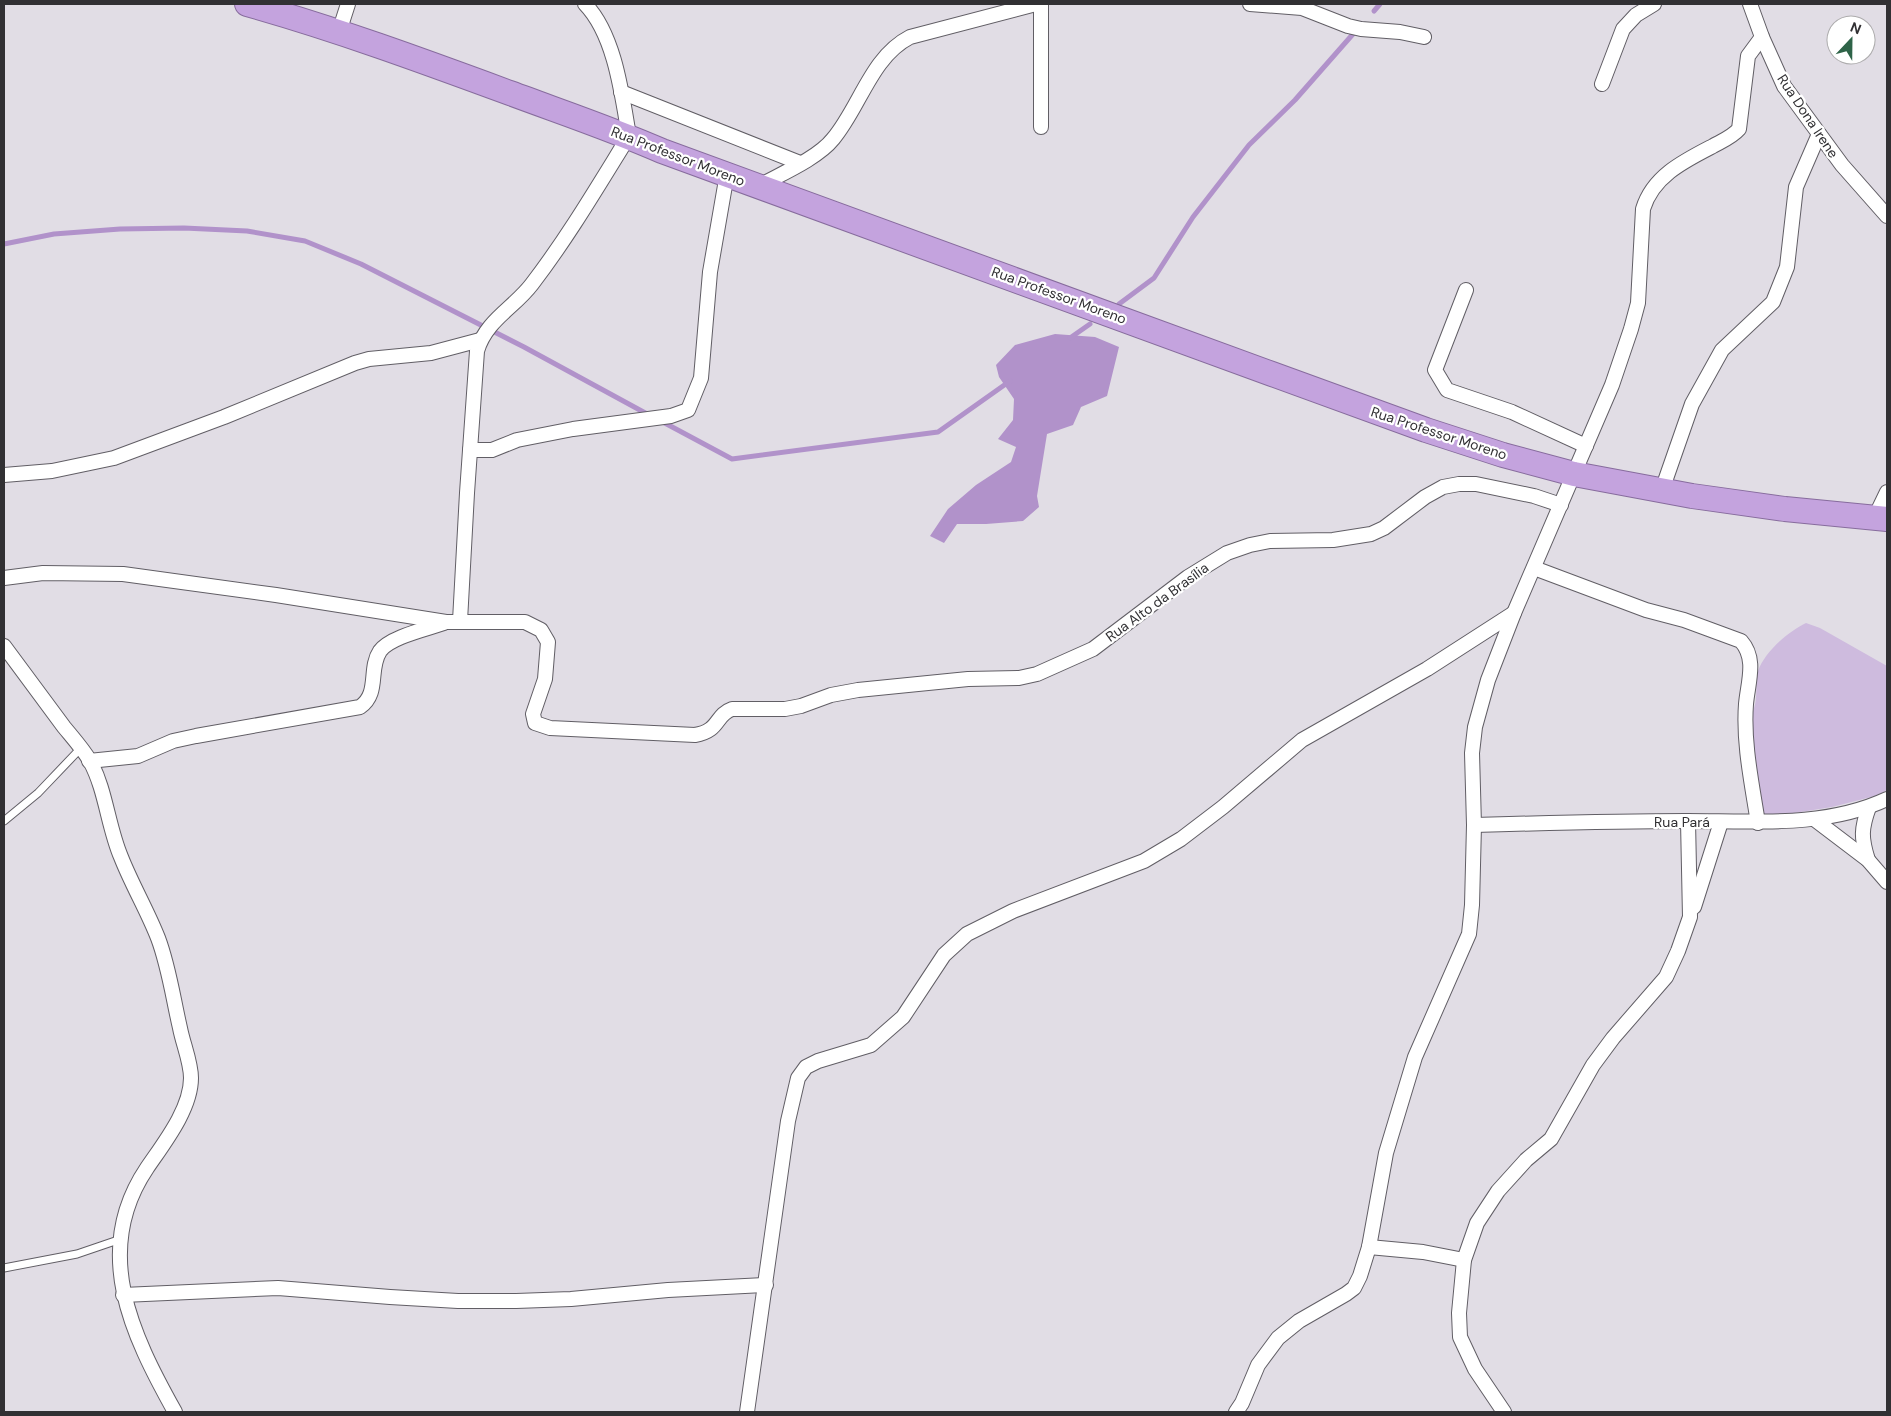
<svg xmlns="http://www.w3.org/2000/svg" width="1891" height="1416" font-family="'DM Sans',sans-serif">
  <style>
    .green { fill: #cebbde }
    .water { fill: #b192ca }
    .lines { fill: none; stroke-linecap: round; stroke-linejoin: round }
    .stream { stroke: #b192ca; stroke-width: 5 }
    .service-casing { stroke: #615e65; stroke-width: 9 }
    .minor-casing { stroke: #615e65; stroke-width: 16 }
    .trunk-casing { stroke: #876c9d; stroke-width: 26 }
    .service { stroke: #fff; stroke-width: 7 }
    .minor { stroke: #fff; stroke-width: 14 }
    .trunk { stroke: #c4a3de; stroke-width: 24 }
    .labels { text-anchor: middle; stroke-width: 4.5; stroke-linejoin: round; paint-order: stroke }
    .street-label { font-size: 14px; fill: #313033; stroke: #fff }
  </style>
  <rect width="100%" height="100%" fill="#e1dde5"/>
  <path class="green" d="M1806,623L1820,628L1887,666V790L1875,796L1832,807L1788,814H1763C1756,783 1750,748 1752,716C1753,710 1756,704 1756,697C1757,688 1755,680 1758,671C1765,651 1788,632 1806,623Z"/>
  <polygon class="water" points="1055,334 1095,337 1119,347 1107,396 1081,407 1073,425 1047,434 1037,496 1039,507 1023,521 986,524 957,524 944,543 930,536 948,509 976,485 1011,462 1016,447 998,439 1013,420 1014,399 999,377 996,365 1015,345"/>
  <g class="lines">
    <g class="stream">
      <polyline points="1374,11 1380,4"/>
      <polyline points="4,244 54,234 120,229 184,228 247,231 305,241 361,264 524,347 649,415"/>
      <polyline points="1119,304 1154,278 1193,217 1249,145 1295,100 1353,34"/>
      <polyline points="1070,338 1090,324"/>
      <polyline points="661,421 732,459 938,432 1010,381"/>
    </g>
    <g class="service-casing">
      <g id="service">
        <polyline points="4,821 38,793 80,749"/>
        <polyline points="4,1268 77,1254 121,1239"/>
      </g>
    </g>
    <g class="minor-casing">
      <g id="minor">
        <polyline points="1041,4 1041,127"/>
        <polyline points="1250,4 1302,8 1348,26 1361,29 1400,32 1424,37"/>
        <polyline points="1750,4 1762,37 1784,86 1842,165 1887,216"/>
        <polyline points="339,32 348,4"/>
        <polyline points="1602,84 1623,29 1636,15 1654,4"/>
        <polyline points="621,92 800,163"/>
        <path d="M759,186C781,174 818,158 833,139C860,107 871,57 910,37L1036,4"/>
        <polyline points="1466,290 1435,370 1447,390 1512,412 1586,446"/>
        <polyline points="470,450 492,450 517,440 573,429 671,416 688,410 701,378 710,272 727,174"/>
        <polyline points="4,475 52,471 114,458 224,417 355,363 369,359 431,353 480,340"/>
        <polyline points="1662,490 1692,404 1722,350 1773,302 1787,267 1796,187 1819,134"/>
        <polyline points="1874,519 1887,492"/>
        <path d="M1534,568L1646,610L1684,620L1741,641C1757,659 1748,682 1746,704C1743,743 1752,784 1758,823"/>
        <path d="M4,578L43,573L123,574L276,595L446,622H525L541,630L548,642L545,679L533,714L535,723L550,728L695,735C720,731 715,715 732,709H785L801,706L831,695L858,690L968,679L1019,678L1037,674L1093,649L1188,577L1227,553L1250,545L1270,541L1333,540L1371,534L1384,528L1425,497L1443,487L1459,484H1476L1534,496L1561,505"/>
        <path d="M460,621L467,493L477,351C486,320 514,308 532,284C568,237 598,186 629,136C622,95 615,35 585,4"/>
        <path d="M4,646C24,673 44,700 64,727C73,738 83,749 90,761C106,790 108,827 121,857C132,885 147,910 158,938C169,967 173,998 180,1028C183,1044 191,1062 191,1078C191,1109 164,1143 147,1168C91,1251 132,1335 175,1412"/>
        <path d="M89,761L138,756L173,741L196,736L360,707C380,693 368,669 380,651C390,637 427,629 444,623"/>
        <polyline points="1814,819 1868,860 1887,882"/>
        <path d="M1474,825C1544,823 1615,821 1686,821C1753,821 1825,828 1887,799"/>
        <path d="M1868,860C1861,838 1861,829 1869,807"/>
        <polyline points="1694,907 1721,822"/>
        <polyline points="1369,1247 1423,1252 1464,1260"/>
        <polyline points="123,1295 278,1288 390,1297 458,1301 516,1301 571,1299 668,1290 766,1285"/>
        <polyline points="747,1412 788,1121 798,1078 806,1067 818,1061 871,1045 903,1017 944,955 967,934 1013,911 1144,861 1181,839 1223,807 1302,740 1427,669 1514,613"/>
        <path d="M1236,1412L1242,1403L1258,1365L1278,1338L1299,1321L1346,1294L1354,1288L1360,1276L1369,1247L1386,1153L1415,1057L1469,934L1472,905L1474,825L1472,753L1475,727L1488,680L1514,613L1612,385L1631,329L1638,303L1643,209C1653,176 1684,161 1713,146C1722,141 1732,137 1739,129L1748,56L1762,37"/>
        <polyline points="1504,1412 1475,1369 1460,1337 1459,1313 1464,1260 1477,1223 1498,1191 1526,1160 1551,1139 1593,1065 1613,1038 1666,977 1678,951 1690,917 1688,821"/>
      </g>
    </g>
    <g class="trunk-casing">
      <path id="trunk" d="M247,4C336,29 423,61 510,93C561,112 612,129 662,151L1272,374L1426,430L1503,455L1574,474L1692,496L1785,509L1887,519"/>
    </g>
    <use href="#service" class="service"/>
    <use href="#minor" class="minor"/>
    <use href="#trunk" class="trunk"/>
  </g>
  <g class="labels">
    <g class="street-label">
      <text transform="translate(1808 116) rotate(56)" y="5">Rua Dona Irene</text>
      <text transform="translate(678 156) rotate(21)" y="5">Rua Professor Moreno</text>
      <text transform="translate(1059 295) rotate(20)" y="5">Rua Professor Moreno</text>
      <text transform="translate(1439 433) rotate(18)" y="5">Rua Professor Moreno</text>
      <text transform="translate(1157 602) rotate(-36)" y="5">Rua Alto da Brasília</text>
      <text x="1682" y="827">Rua Pará</text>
    </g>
  </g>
  <rect width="1891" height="1416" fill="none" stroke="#313033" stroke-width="10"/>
  <g transform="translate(1851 40) rotate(22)"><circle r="24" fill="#ffffff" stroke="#adacad"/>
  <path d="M0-4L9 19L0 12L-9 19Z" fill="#2e6348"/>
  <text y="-8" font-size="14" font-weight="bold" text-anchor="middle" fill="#313033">N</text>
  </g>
</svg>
